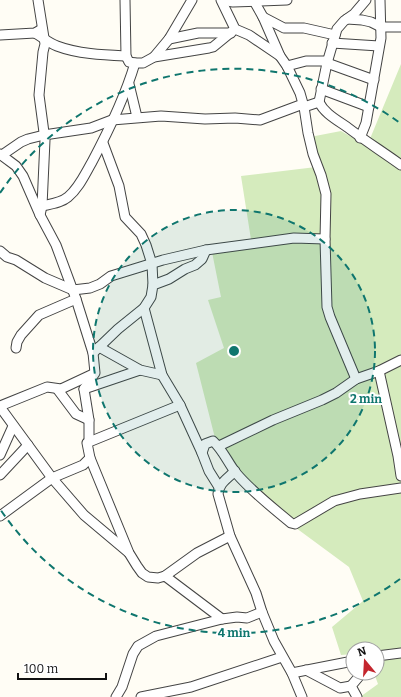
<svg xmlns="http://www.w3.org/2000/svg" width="401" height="697" font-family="Bitter,serif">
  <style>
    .green { fill: #d5ebbd }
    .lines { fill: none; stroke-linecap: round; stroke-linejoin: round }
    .minor-casing { stroke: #444; stroke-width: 11 }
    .minor { stroke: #fff; stroke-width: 9 }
    .ring { fill: none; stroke: #0f766e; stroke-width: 2; stroke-dasharray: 7 5 }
    .centre { fill: #0f766e; stroke: #fff; stroke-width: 2 }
    .ring-label { font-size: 12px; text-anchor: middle; font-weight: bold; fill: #0f766e; stroke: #fff; stroke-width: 4; stroke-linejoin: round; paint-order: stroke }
  </style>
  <rect width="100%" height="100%" fill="#fffdf5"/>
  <polygon class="green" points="401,64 401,697 360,697 378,684 374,673 377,673 377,649 353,649 353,654 341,655 332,627 363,601 349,567 292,525 234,469 216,442 196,363 224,348 208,300 221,297 212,252 252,246 241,176 316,167 310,137 341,131 367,146"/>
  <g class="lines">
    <g class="minor-casing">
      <g id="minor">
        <polyline points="38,0 45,44 43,52 39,95 45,140 42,206 40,215"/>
        <polyline points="125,0 126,56 129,62 135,63 143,63 154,57 209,48 213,47 235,29"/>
        <polyline points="221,0 235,29 249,35 280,56"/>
        <polyline points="222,0 233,2 287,0"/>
        <path d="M254,1L263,17L280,56L287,66L300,93L304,107L319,102C324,113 337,120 347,127C364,140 383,152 401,165"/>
        <polyline points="263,17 284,28 304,28 335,35"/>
        <polyline points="347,19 362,20 371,22 381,27 401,27"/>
        <path d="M35,33C42,37 49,43 57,46C78,54 103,55 126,56"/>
        <polyline points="0,35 35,33 40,30"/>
        <polyline points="169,39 198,33 231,33"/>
        <polyline points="332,43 379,46"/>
        <polyline points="154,57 169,39 192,0"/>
        <polyline points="327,63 374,80"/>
        <polyline points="287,66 306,61 328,61"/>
        <polyline points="129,84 137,117"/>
        <polyline points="321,89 369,107"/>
        <polyline points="319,102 327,63 337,29 344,21 354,14 366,0"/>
        <polyline points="304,107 308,133 313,154 321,175 326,194 325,239 327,307 330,317 356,379"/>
        <polyline points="360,138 366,123 381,38 380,0"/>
        <polyline points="103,143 119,186 125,217 141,234 146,245 152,264 153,285"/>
        <polyline points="0,154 16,166 23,176 40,215 56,245 76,299 93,353 95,373 84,389 89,420 89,442"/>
        <polyline points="2,155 21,142 28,139 44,135 91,128 112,120 161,116 205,119 235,118 260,120 303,104"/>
        <path d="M42,206C51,204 61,203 68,197C79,188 85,174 92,162C109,130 125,97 135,63"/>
        <polyline points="0,251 7,257 16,260 45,278 73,290 90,288 100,284 111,276 163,260 206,250 294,238 325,239"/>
        <path d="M144,308L162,375L180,405L202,453L205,444L213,441C223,450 228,463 236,473C252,492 272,507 291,523L295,524L334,501L360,494L401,488"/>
        <polyline points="99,347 140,370 162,375"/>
        <polyline points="16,348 17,342 21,335 39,315 76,299"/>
        <polyline points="93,353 118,329 144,308 151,297 153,285 169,279 185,269 195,265 202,259 206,250"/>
        <polyline points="379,371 398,456 401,476"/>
        <polyline points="84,389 140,370"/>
        <polyline points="58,390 76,414 89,420"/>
        <polyline points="180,405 89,442 87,443 90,458 129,553 137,566 142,573 148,577 158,578 165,576 222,619"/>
        <polyline points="0,406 47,387 61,389 93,374"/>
        <polyline points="0,407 52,478 84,515 128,552"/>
        <polyline points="219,446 273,420 322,400 336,393 356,379 379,371 401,360"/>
        <polyline points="202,453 209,471 219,487"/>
        <polyline points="0,455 13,426"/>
        <path d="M235,471C227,479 219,483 218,494L230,536L256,593L262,612L274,641L292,673L302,697"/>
        <polyline points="0,475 28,445"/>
        <polyline points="0,516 52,478 83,465 90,458"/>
        <polyline points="165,576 197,553 230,536"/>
        <polyline points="377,656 401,653"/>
        <polyline points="306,670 340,688 351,686"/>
        <polyline points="292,673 353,661"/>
        <polyline points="116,697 122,687 133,654 138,646 156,636 222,619 237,617 247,618 262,612"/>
        <polyline points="141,697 191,687 282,657"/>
        <polyline points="357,697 351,686 362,673"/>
      </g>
    </g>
    <use href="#minor" class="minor"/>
  </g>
  <circle cx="234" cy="351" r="141" fill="#0f766e" fill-opacity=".12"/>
  <g class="ring">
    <circle cx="234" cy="351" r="141"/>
    <path d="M400 579A282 282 0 0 1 0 509M0 193A282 282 0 0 1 400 123"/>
  </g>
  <circle cx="234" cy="351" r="6" class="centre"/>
  <g class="ring-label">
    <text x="366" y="403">2 min</text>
    <text x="234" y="637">4 min</text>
  </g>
  <g transform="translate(365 661) rotate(342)"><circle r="19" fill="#ffffff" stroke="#a0a0a0"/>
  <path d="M0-3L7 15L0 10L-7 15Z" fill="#c4262e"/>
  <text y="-6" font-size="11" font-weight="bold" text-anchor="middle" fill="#111111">N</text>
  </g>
  <path d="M18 673v6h88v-6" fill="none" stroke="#111111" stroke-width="2"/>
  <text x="24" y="673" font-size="12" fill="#111111" stroke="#ffffff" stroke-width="3" paint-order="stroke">100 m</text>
</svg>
